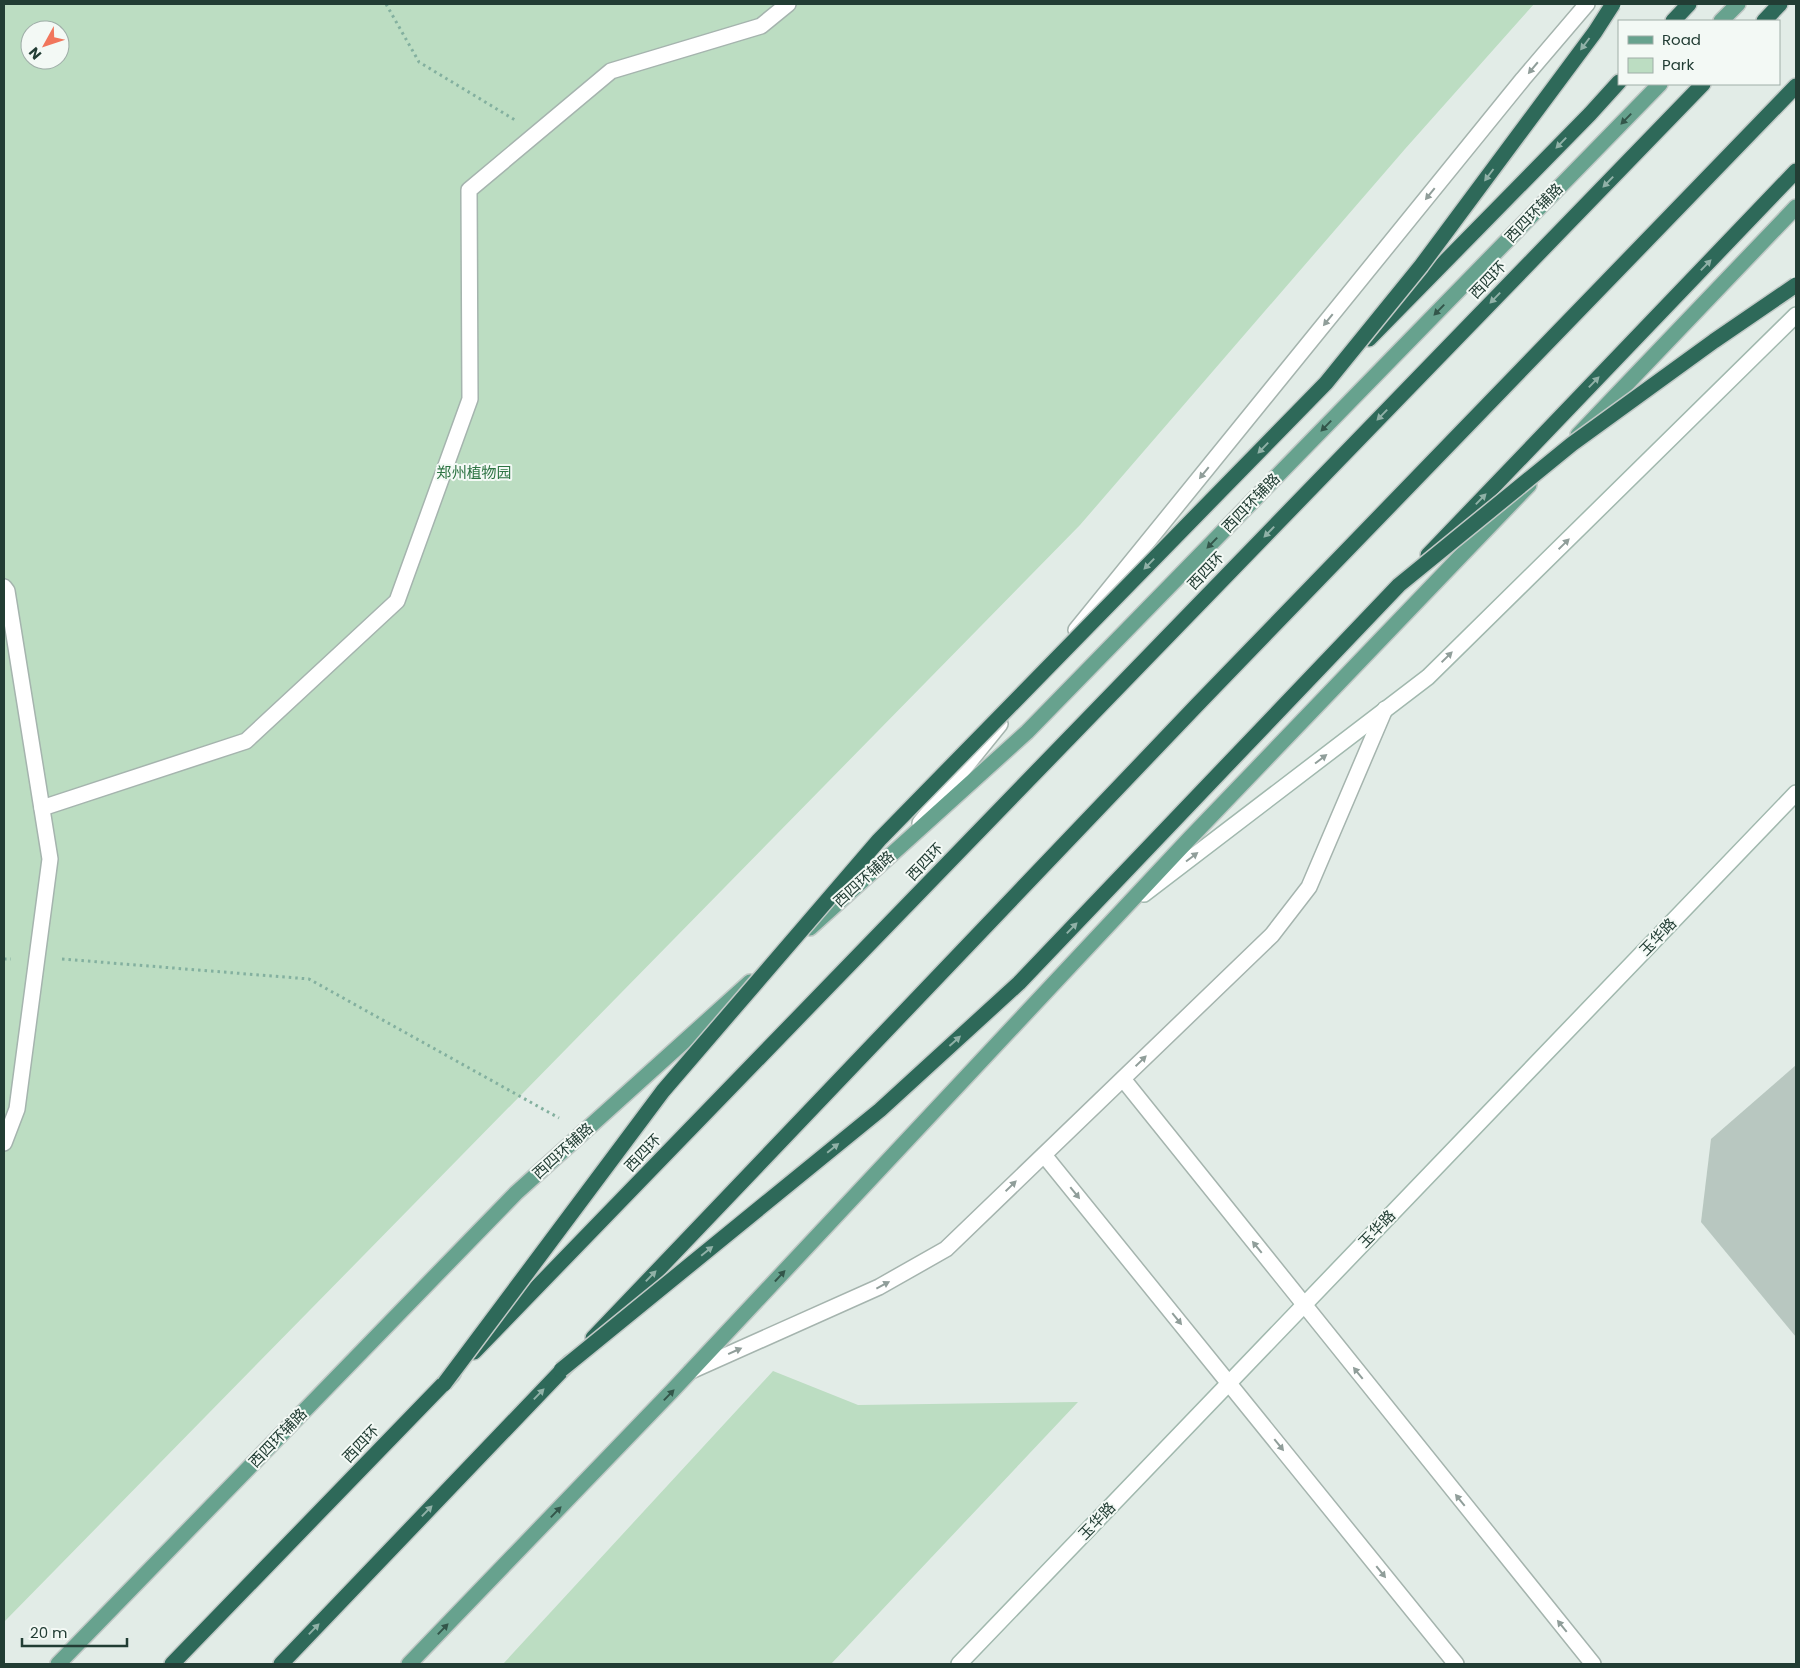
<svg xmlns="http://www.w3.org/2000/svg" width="1800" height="1668" font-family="Poppins,'Noto Sans SC',sans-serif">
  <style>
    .green { fill: #bcddc2; fill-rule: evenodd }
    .building { fill: #b8c7c0 }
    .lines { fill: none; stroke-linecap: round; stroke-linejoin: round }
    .lane-casing { stroke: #a5b4ae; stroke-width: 18 }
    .street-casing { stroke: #a5b4ae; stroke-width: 18 }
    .secondary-casing { stroke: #a1b8ae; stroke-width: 18 }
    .primary-casing { stroke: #c1c9c6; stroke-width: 18 }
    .highway-casing { stroke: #c1c9c6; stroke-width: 18 }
    .path { stroke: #83b09f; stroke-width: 3; stroke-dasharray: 2.5 4; stroke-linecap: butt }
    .lane { stroke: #fff; stroke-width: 15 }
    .street { stroke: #fff; stroke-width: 15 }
    .secondary { stroke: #fff; stroke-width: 15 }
    .primary { stroke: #67a28e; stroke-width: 15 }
    .highway { stroke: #2e6959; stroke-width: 15 }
    .highway-bridge-casing { stroke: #c1c9c6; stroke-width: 18; stroke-linecap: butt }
    .highway-bridge { stroke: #2e6959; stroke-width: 15 }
    .oneway { fill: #90b1a7 }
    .oneway2 { fill: #909e9a }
    .oneway3 { fill: #33564a }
    .labels { text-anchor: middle; stroke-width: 4; stroke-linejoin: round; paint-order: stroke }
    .street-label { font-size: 15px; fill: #223d34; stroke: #f3f9f5 }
    .park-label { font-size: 15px; fill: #2d7443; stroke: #f3f9f5 }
  </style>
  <rect width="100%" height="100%" fill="#e2ece7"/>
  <g class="green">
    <path d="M4,4H1534L1405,149L1080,525L4,1622ZM30,30H60V60H30Z"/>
    <polygon points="773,1371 858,1405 1078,1402 831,1664 503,1664"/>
  </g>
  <polygon class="building" points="1796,1065 1796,1337 1701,1222 1711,1139"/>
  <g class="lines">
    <g class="lane-casing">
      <g id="lane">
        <polyline points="4,587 7,591 50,859 17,1109 4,1143"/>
        <polyline points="42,808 246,741 397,601 470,399 469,190 611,71 761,26 788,4"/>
      </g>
    </g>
    <g class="street-casing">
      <g id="street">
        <polyline points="1076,630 1523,79 1587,4"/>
        <polyline points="920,823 1000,724"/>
        <polyline points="1123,1079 1593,1664"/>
        <polyline points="1044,1155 1456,1664"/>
        <polyline points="691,1371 879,1287 946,1249 1272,935 1309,887 1385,709"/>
      </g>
    </g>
    <g class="secondary-casing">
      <g id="secondary">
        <polyline points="1144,894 1428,677 1796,315"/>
        <polyline points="959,1664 1796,793"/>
      </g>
    </g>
    <g class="primary-casing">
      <g id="primary">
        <polyline points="1721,21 1738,4"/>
        <polyline points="1578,435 1796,207"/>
        <polyline points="810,928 1027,732 1660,84"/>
        <polyline points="58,1664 516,1193 750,982"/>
        <polyline points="409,1664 672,1391 1190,838 1529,485"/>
      </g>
    </g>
    <g class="highway-casing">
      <g id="highway">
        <polyline points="1673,21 1689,4"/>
        <polyline points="1764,21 1780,4"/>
        <polyline points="1369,339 1590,114 1619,82"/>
        <polyline points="1428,555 1796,171"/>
        <polyline points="593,1338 1197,705 1796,86"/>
        <polyline points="474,1352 1703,84"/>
        <polyline points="172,1664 453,1374"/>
        <polyline points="281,1664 570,1362"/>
      </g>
    </g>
    <g class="path">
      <polyline points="386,4 419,62 515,120"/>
      <polyline points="4,959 11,959"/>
      <polyline points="62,959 309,979 559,1118"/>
    </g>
    <use href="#lane" class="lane"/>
    <use href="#street" class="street"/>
    <use href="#secondary" class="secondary"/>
    <use href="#primary" class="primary"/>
    <use href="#highway" class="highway"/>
    <g class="highway-bridge-casing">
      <g id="highway-bridge">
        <polyline points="561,1370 880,1110 1019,983 1399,585 1572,444 1714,341 1796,285"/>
        <polyline points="444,1384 663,1091 879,840 1326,383 1421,266 1595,32 1613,4"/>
      </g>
    </g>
    <use href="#highway-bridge" class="highway-bridge"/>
  </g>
  <defs><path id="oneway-solid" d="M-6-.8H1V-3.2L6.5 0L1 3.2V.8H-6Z" transform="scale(1.25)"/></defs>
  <g class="oneway">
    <use href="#oneway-solid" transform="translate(1585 44) rotate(127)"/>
    <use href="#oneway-solid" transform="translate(1561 143) rotate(134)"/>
    <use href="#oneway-solid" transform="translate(1489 175) rotate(127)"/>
    <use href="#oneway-solid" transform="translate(1608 182) rotate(134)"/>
    <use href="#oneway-solid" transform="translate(1706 265) rotate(-46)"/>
    <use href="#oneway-solid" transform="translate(1495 298) rotate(134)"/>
    <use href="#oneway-solid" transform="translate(1594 382) rotate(-46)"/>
    <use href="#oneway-solid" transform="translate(1382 415) rotate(134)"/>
    <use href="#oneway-solid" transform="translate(1263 448) rotate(134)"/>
    <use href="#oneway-solid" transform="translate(1481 499) rotate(-46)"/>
    <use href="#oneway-solid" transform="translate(1269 532) rotate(134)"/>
    <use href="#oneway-solid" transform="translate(1149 564) rotate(134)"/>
    <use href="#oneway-solid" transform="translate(1072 928) rotate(-46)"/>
    <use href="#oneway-solid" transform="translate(955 1041) rotate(-42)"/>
    <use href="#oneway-solid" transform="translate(833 1148) rotate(-39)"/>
    <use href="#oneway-solid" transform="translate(707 1251) rotate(-39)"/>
    <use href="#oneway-solid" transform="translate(651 1276) rotate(-46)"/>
    <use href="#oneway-solid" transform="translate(539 1394) rotate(-46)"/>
    <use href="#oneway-solid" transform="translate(427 1511) rotate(-46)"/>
    <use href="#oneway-solid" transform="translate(314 1629) rotate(-46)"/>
  </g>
  <g class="oneway2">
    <use href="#oneway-solid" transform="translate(1533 68) rotate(130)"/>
    <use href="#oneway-solid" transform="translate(1430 194) rotate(129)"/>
    <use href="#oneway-solid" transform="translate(1328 320) rotate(129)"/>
    <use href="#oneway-solid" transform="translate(1204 473) rotate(129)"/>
    <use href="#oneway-solid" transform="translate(1564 544) rotate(-44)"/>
    <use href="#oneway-solid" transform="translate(1447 657) rotate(-44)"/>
    <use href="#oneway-solid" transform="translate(1321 759) rotate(-37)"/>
    <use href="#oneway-solid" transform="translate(1192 857) rotate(-37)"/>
    <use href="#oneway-solid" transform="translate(1141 1061) rotate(-44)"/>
    <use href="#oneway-solid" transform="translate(1011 1186) rotate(-44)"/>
    <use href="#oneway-solid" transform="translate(1075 1193) rotate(51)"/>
    <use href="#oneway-solid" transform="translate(1257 1247) rotate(-129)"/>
    <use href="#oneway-solid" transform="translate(883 1285) rotate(-28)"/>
    <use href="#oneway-solid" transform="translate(1177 1319) rotate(51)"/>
    <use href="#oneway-solid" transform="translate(735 1351) rotate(-24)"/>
    <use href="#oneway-solid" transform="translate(1358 1373) rotate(-129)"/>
    <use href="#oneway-solid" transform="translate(1279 1445) rotate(51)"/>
    <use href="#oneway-solid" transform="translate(1460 1500) rotate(-129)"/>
    <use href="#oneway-solid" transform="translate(1381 1572) rotate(51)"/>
    <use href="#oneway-solid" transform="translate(1562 1626) rotate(-129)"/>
  </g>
  <g class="oneway3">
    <use href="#oneway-solid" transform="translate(1626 119) rotate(134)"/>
    <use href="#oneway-solid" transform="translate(1439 310) rotate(134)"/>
    <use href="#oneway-solid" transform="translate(1326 426) rotate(134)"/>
    <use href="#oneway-solid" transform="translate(1212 543) rotate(134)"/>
    <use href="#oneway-solid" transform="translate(780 1276) rotate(-47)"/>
    <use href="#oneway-solid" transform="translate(669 1395) rotate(-46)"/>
    <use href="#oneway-solid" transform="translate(556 1512) rotate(-46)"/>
    <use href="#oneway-solid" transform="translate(443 1629) rotate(-46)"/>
  </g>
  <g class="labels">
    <g class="street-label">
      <text transform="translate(1534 213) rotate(-46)" y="5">西四环辅路</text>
      <text transform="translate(1488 280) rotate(-46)" y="5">西四环</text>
      <text transform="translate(1251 503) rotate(-46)" y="5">西四环辅路</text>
      <text transform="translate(1206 571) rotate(-46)" y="5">西四环</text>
      <text transform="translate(925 862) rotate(-46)" y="5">西四环</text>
      <text transform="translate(864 879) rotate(-42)" y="5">西四环辅路</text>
      <text transform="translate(1658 937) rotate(-46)" y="5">玉华路</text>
      <text transform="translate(563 1151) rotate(-42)" y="5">西四环辅路</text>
      <text transform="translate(643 1153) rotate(-46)" y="5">西四环</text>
      <text transform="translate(1377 1229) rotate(-46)" y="5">玉华路</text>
      <text transform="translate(278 1438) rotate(-46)" y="5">西四环辅路</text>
      <text transform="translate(361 1444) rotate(-46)" y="5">西四环</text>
      <text transform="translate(1097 1521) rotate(-46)" y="5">玉华路</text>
    </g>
    <g class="park-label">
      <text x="474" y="478">郑州植物园</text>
    </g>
  </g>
  <rect width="1800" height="1668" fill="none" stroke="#223d34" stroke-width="10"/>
  <rect x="1618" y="20" width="162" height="65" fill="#f3f9f5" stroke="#9faea8"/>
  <rect x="1628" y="36" width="25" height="8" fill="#67a28e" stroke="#9faea8"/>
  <text x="1662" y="45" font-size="15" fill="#223d34">Road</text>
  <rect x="1628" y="58" width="25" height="15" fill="#bcddc2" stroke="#9faea8"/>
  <text x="1662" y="70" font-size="15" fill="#223d34">Park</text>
  <g transform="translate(45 45) rotate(230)"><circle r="24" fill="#f3f9f5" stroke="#9faea8"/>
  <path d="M0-4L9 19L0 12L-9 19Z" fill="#f1765c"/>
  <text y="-8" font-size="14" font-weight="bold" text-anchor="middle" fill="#223d34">N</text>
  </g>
  <path d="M22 1638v8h105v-8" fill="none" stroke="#223d34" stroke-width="2.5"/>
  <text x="30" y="1638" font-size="15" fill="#223d34" stroke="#f3f9f5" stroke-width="4" paint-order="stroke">20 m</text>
</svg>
